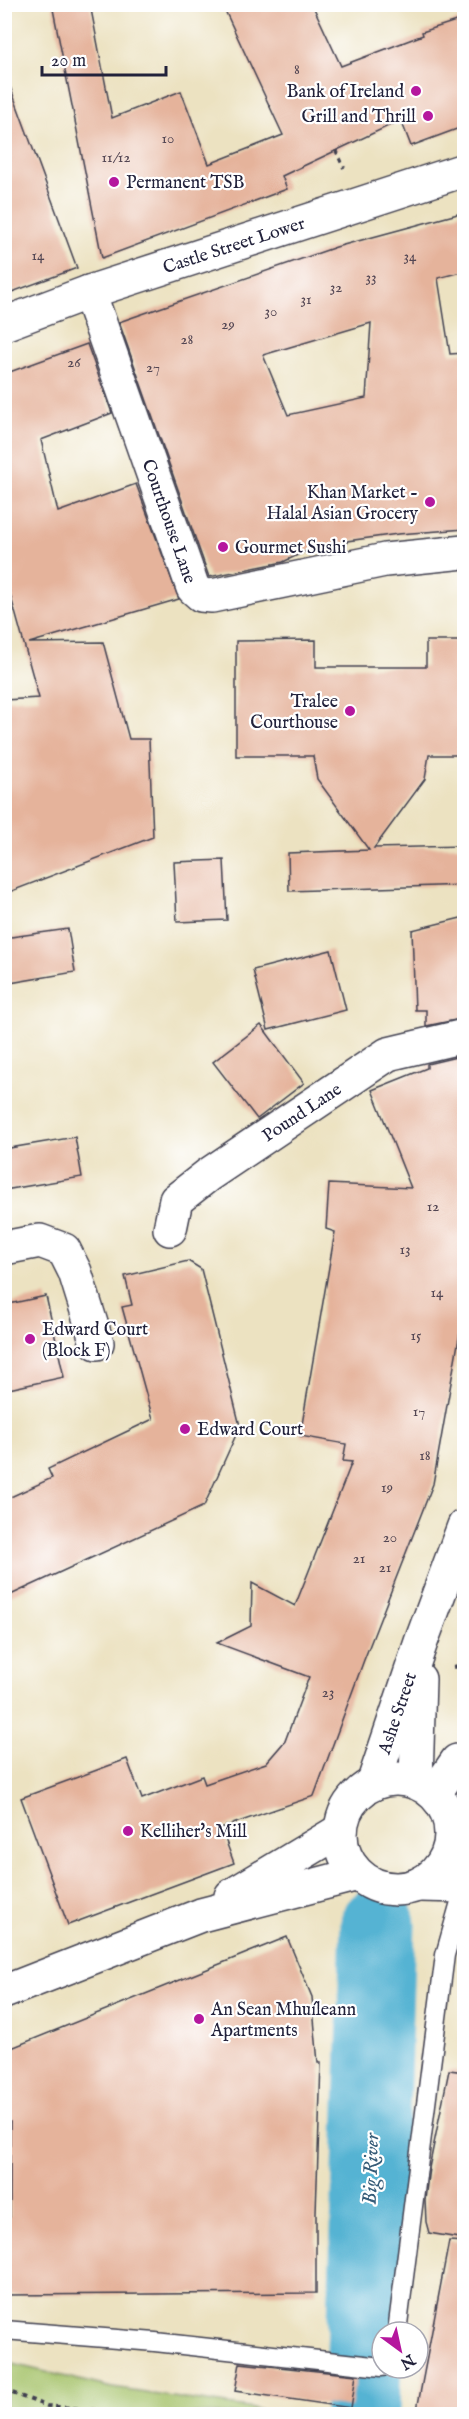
<svg xmlns="http://www.w3.org/2000/svg" width="469" height="2419" font-family="'IM FELL English',serif">
  <style>
    .green { fill: #a6c36a; stroke: #647252; stroke-width: 1.5 }
    .lines { fill: none; stroke-linecap: round; stroke-linejoin: round }
    .river { stroke: #54b3d3; stroke-width: 75 }
    .building { fill: #e5b39b; fill-rule: evenodd }
    .service-casing { stroke: #403f4f; stroke-width: 21 }
    .minor-casing { stroke: #403f4f; stroke-width: 36 }
    .tertiary-casing { stroke: #403f4f; stroke-width: 36 }
    .secondary-casing { stroke: #403f4f; stroke-width: 36 }
    .path { stroke: #403f4f; stroke-width: 4; stroke-dasharray: 4.5 4.5; stroke-linecap: butt }
    .service { stroke: #fff; stroke-width: 18 }
    .minor { stroke: #fff; stroke-width: 33 }
    .tertiary { stroke: #fff; stroke-width: 33 }
    .secondary { stroke: #fff; stroke-width: 33 }
    .poi-dot { fill: #b5179e; stroke: #fff; stroke-width: 2 }
    .labels { text-anchor: middle; stroke-width: 4.5; stroke-linejoin: round; paint-order: stroke }
    .number-label { font-size: 15px; fill: #534653 }
    .poi-label { font-size: 18px; fill: #22223b; stroke: #fff; text-anchor: start }
    .street-label { font-size: 18px; fill: #22223b; stroke: #fff }
    .water-label { font-size: 20px; font-style: italic; fill: #365c78; stroke: #fff }
  </style>
  <rect width="100%" height="100%" fill="#fff"/>
  <filter id="ink" filterUnits="userSpaceOnUse"><feTurbulence type="fractalNoise" baseFrequency=".0167" numOctaves="2"/><feDisplacementMap in="SourceGraphic" scale="12" xChannelSelector="R" yChannelSelector="G"/><feConvolveMatrix kernelMatrix="1 2 1 2 8 2 1 2 1" color-interpolation-filters="sRGB"/></filter>
  <filter id="wash" filterUnits="userSpaceOnUse"><feTurbulence type="fractalNoise" baseFrequency=".008" numOctaves="4" result="noise"/><feDisplacementMap in="SourceGraphic" scale="24" xChannelSelector="R" yChannelSelector="G"/><feGaussianBlur stdDeviation="1.35" result="paint"/><feColorMatrix in="noise" values="0 0 0 0 0 0 0 0 0 0 0 0 0 0 0 0 0 1.4 0 .05"/><feComposite in="paint" operator="in"/></filter>
  <g filter="url(#wash)">
    <rect width="100%" height="100%" fill="#ece2c1"/>
    <polygon class="green" points="5,2362 112,2388 288,2414 5,2414"/>
    <g class="lines">
      <polyline class="river" points="362,2414 378,1924"/>
    </g>
    <g id="blocks">
      <g class="building">
        <polygon points="52,4 90,4 112,118 181,91 209,164 283,135 222,4 312,4 341,66 423,35 422,32 465,18 465,126 411,146 401,120 282,176 287,189 102,258"/>
        <polygon points="8,81 77,268 4,295 4,82"/>
        <path d="M465,212V271L438,278L450,354L465,353V529L398,534L347,541V543L304,552L283,562L209,577L119,322L336,247ZM371,323L366,398L288,415L263,355Z"/>
        <polygon points="87,344 112,413 41,440 58,512 136,484 179,599 29,643 103,642 129,739 149,739 153,837 4,894 4,700 39,698 4,572 4,374"/>
        <polygon points="316,640 316,667 426,667 426,641 465,641 465,755 429,755 425,779 374,848 465,846 465,885 289,891 288,853 369,850 317,779 313,756 236,756 236,641"/>
        <polygon points="224,860 227,920 177,922 174,862"/>
        <polygon points="465,917 465,1018 426,1026 426,1010 415,1010 412,930"/>
        <polygon points="68,929 75,972 4,984 4,938"/>
        <polygon points="331,950 346,1010 268,1030 253,970"/>
        <polygon points="261,1025 304,1083 257,1119 213,1062"/>
        <polygon points="465,1055 465,1304 433,1484 364,1660 314,1796 221,1828 234,1863 68,1925 21,1798 127,1759 142,1799 202,1776 205,1784 266,1763 285,1741 309,1677 217,1643 251,1626 252,1583 295,1606 352,1462 343,1461 346,1444 300,1436 335,1232 326,1229 329,1184 411,1188 372,1090 427,1068 427,1064"/>
        <polygon points="75,1137 82,1177 4,1190 4,1149"/>
        <polygon points="188,1261 201,1269 240,1426 204,1506 4,1598 4,1500 52,1478 48,1469 153,1419 122,1307 132,1305 125,1276"/>
        <polygon points="46,1296 64,1377 4,1390 4,1305"/>
        <polygon points="287,1937 312,1997 318,2063 321,2063 316,2212 316,2293 4,2295 4,2217 10,2217 10,2122 4,2124 4,2051"/>
        <polygon points="449,2070 465,2072 465,2239 429,2233 426,2222 425,2200 429,2168"/>
        <polygon points="449,2241 465,2242 465,2415 416,2415"/>
        <polygon points="240,2363 356,2375 351,2408 235,2391"/>
      </g>
    </g>
  </g>
  <g filter="url(#ink)">
    <use href="#blocks" fill-opacity="0" stroke="#403f4f" stroke-width="1.5"/>
    <g class="lines">
      <g class="service-casing">
        <g id="service">
          <polyline points="4,2330 155,2342 382,2367"/>
          <polyline points="397,2332 445,1955 464,1888"/>
        </g>
      </g>
      <g class="minor-casing">
        <g id="minor">
          <path id="s1" d="M89,292L193,588L201,595L212,596L385,560L464,552"/>
          <path id="s2" d="M170,1229L176,1200L208,1175L388,1054L464,1036"/>
          <polyline points="4,1248 40,1241 64,1250 75,1272 97,1343"/>
          <polyline points="435,1793 457,1761 464,1760"/>
        </g>
      </g>
      <g class="tertiary-casing">
        <g id="tertiary">
          <polyline points="416,1781 419,1679"/>
          <path id="s3" d="M373,1784L421,1642L464,1526"/>
        </g>
      </g>
      <g class="secondary-casing">
        <g id="secondary">
          <path id="s4" d="M4,324L89,292L464,170"/>
          <circle cx="396" cy="1834" r="55"/>
          <polyline points="419,1885 464,1886"/>
          <polyline points="231,1896 341,1830"/>
          <polyline points="4,1992 201,1915 358,1874"/>
        </g>
      </g>
      <g class="path">
        <polyline points="336,150 344,168"/>
        <polyline points="453,1667 464,1665"/>
        <polyline points="4,2390 47,2406 142,2414"/>
        <polyline points="319,2414 332,2413 342,2414"/>
      </g>
      <use href="#service" class="service"/>
      <use href="#minor" class="minor"/>
      <use href="#tertiary" class="tertiary"/>
      <use href="#secondary" class="secondary"/>
    </g>
  </g>
  <g class="poi-dot">
    <circle cx="416" cy="91" r="6"/>
    <circle cx="428" cy="116" r="6"/>
    <circle cx="114" cy="182" r="6"/>
    <circle cx="430" cy="502" r="6"/>
    <circle cx="223" cy="547" r="6"/>
    <circle cx="350" cy="711" r="6"/>
    <circle cx="30" cy="1339" r="6"/>
    <circle cx="185" cy="1429" r="6"/>
    <circle cx="128" cy="1831" r="6"/>
    <circle cx="199" cy="2019" r="6"/>
  </g>
  <g class="labels">
    <g class="number-label">
      <text x="297" y="74">8</text>
      <text x="168" y="143">10</text>
      <text x="116" y="162">11/12</text>
      <text x="38" y="260">14</text>
      <text x="410" y="261">34</text>
      <text x="371" y="282">33</text>
      <text x="336" y="292">32</text>
      <text x="306" y="304">31</text>
      <text x="271" y="316">30</text>
      <text x="228" y="329">29</text>
      <text x="187" y="344">28</text>
      <text x="74" y="367">26</text>
      <text x="153" y="372">27</text>
      <text x="433" y="1211">12</text>
      <text x="405" y="1254">13</text>
      <text x="437" y="1297">14</text>
      <text x="416" y="1340">15</text>
      <text x="419" y="1416">17</text>
      <text x="425" y="1460">18</text>
      <text x="387" y="1492">19</text>
      <text x="390" y="1542">20</text>
      <text x="359" y="1563">21</text>
      <text x="385" y="1572">21</text>
      <text x="328" y="1697">23</text>
    </g>
    <g class="poi-label">
      <text x="404" y="97" text-anchor="end">Bank of Ireland</text>
      <text x="416" y="122" text-anchor="end">Grill and Thrill</text>
      <text x="126" y="188">Permanent TSB</text>
      <text x="418" y="498" text-anchor="end">Khan Market -<tspan x="418" dy="21">Halal Asian Grocery</tspan></text>
      <text x="235" y="553">Gourmet Sushi</text>
      <text x="338" y="707" text-anchor="end">Tralee<tspan x="338" dy="21">Courthouse</tspan></text>
      <text x="42" y="1335">Edward Court<tspan x="42" dy="21">(Block F)</tspan></text>
      <text x="197" y="1435">Edward Court</text>
      <text x="140" y="1837">Kelliher's Mill</text>
      <text x="211" y="2015">An Sean Mhuíleann<tspan x="211" dy="21">Apartments</tspan></text>
    </g>
    <g class="street-label">
      <text dy="6" stroke="none"><textPath href="#s4" startOffset="243">Castle Street Lower</textPath></text>
      <text dy="6" stroke="none"><textPath href="#s1" startOffset="243">Courthouse Lane</textPath></text>
      <text dy="6" stroke="none"><textPath href="#s2" startOffset="183">Pound Lane</textPath></text>
      <text dy="6" stroke="none"><textPath href="#s3" startOffset="75">Ashe Street</textPath></text>
    </g>
    <g class="water-label">
      <text transform="translate(370 2169) rotate(-88)" y="7">Big River</text>
    </g>
  </g>
  <rect width="469" height="2419" fill="none" stroke="#fff" stroke-width="24"/>
  <g transform="translate(400 2350) rotate(147)"><circle r="28" fill="#ffffff" stroke="#a7a7b1" stroke-width="1.5"/>
  <path d="M0-4.5L10 22L0 15L-10 22Z" fill="#b5179e"/>
  <text y="-9" font-size="16" font-weight="bold" text-anchor="middle" fill="#22223b">N</text>
  </g>
  <path d="M42 66v9h124v-9" fill="none" stroke="#22223b" stroke-width="3"/>
  <text x="51" y="66" font-size="18" fill="#22223b" stroke="#ffffff" stroke-width="4.5" paint-order="stroke">20 m</text>
</svg>
